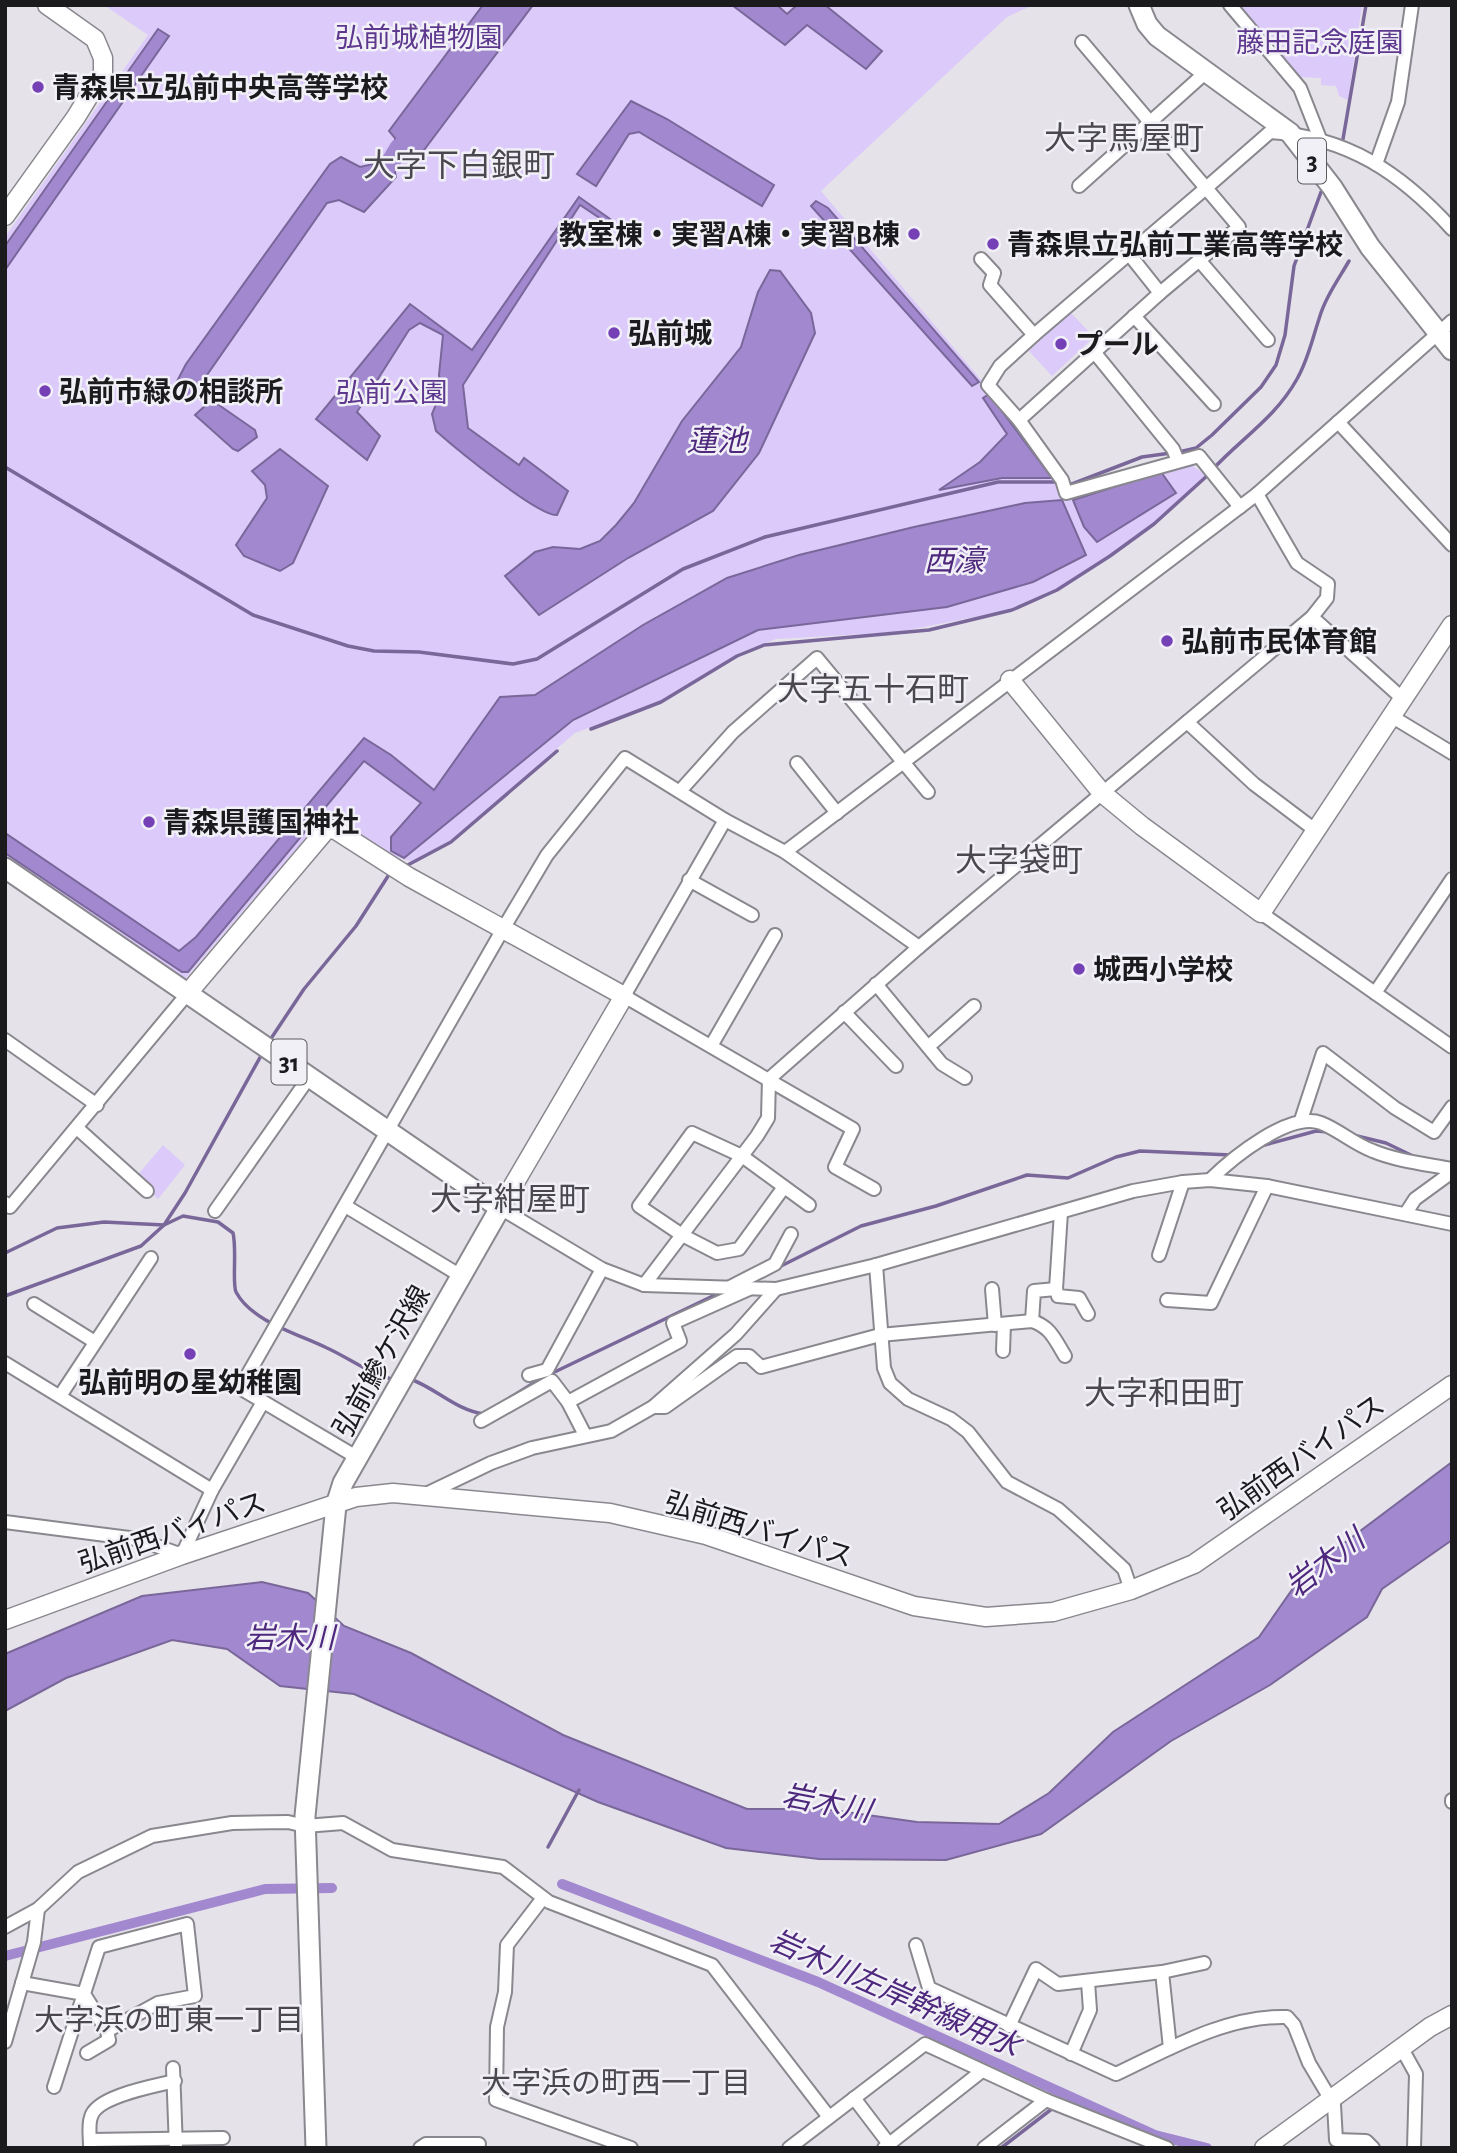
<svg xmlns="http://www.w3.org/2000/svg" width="1457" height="2153" font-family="'Alegreya Sans','Noto Sans JP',sans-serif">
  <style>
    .green { fill: #dbcafa }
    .water { fill: #a288cf; stroke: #7a679a; stroke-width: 2 }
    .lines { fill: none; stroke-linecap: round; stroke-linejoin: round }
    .stream { stroke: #7a679a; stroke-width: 3.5 }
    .canal { stroke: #a288cf; stroke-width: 10 }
    .river { stroke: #a288cf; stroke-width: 19 }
    .street-casing { stroke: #8a888f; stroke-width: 16 }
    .secondary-casing { stroke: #8a888f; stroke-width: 21 }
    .primary-casing { stroke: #8a888f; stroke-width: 23 }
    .street { stroke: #fff; stroke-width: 12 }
    .secondary { stroke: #fff; stroke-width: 18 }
    .primary { stroke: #fff; stroke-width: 19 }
    .poi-dot { fill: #7540b6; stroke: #f2f0f7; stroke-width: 2.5 }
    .labels { text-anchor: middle; stroke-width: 5; stroke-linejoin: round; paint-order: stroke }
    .shield { fill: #f2f0f7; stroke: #5c5a5e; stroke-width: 2 }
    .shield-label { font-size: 26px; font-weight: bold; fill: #1b1a1d }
    .park-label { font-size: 28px; fill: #5d388e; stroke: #f2f0f7 }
    .poi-label { font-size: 28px; font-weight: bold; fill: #1b1a1d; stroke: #f2f0f7; text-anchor: start }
    .street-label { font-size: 28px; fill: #1b1a1d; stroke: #f2f0f7 }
    .water-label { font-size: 30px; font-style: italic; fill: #4e287d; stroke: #f2f0f7 }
    .neighbourhood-label { font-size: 30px; fill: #4a484e; stroke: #f2f0f7 }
    .quarter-label { font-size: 32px; fill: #4a484e; stroke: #f2f0f7 }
  </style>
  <rect width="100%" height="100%" fill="#e5e2ea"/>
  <g class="green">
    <polygon points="104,5 1033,5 1007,17 821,191 993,394 1061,488 1064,499 1180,466 1191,465 1206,475 1159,519 1098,563 1057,588 1005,611 898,632 776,639 741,652 660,701 575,733 451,840 412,862 389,854 327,813 185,979 5,857 5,237 148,35"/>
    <polygon points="1235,5 1362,5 1348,100 1339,96 1336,86 1321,85 1321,78 1297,77"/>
    <polygon points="1070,312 1094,337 1052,376 1029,351"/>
    <polygon points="163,1145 185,1165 158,1199 137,1176"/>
  </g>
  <g class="water">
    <polygon points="483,5 533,5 421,154 405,146 402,149 395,145 395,138 389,131"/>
    <polygon points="732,5 777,5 787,14 797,5 825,5 882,51 866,69 807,25 785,45"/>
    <polygon points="158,29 169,36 5,270 5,246"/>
    <polygon points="631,101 667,119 774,185 762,206 639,132 629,134 596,186 577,174"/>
    <polygon points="341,157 360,167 387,161 394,167 396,177 364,212 339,200 327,203 195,392 188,399 180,399 173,389 186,364 330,164"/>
    <path d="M579,197L610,219L607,223L580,205L463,385L468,428L519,465L524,458L568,491L557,515C539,517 454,447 436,431L432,414L441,392L439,375L443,335L420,323L409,330L357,412L380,436L367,460L316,419L410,304L472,350Z"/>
    <polygon points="816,201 828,208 979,382 972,386 811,206"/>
    <polygon points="770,270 780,271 811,313 815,333 759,453 713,511 628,558 539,615 505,576 535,552 553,547 580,549 600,541 616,525 634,503 682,421 741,347 758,292"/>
    <polygon points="989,394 1052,478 1002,478 939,490 980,462 1007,434 983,398"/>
    <polygon points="216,403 255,430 257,437 238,451 233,449 195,415 207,404"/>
    <polygon points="280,449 328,486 293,563 280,571 244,556 236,545 267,498 265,485 252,471"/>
    <polygon points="1161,472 1176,493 1097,542 1084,527 1073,500"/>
    <polygon points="1062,500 1086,555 1033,582 947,607 758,630 573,720 404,858 391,851 391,837 421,803 364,761 188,972 182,972 5,853 5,833 179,951 196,937 364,738 391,755 434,790 500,697 535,695 643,625 727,578 799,555 914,527 1025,503"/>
    <polygon points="1452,1462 1452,1540 1382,1589 1367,1617 1270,1685 1171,1741 1041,1834 946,1860 819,1859 726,1848 598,1802 354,1694 280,1686 227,1649 172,1640 66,1678 5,1711 5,1654 142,1596 262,1582 308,1593 344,1626 411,1653 563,1735 747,1809 825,1809 917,1822 999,1824 1049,1793 1113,1732 1259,1637 1303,1574"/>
  </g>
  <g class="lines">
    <g class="stream">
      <polyline points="1343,139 1366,5"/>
      <polyline points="1179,452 1196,448 1212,435 1261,387 1276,365 1285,335 1294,266 1321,192"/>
      <polyline points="5,467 253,615 348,646 374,651 419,652 513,664 537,659 683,569 765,537 998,482 1058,482"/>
      <path d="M1213,469C1242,438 1276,417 1297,379C1308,360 1312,340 1319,319C1325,298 1338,280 1349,261"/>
      <polyline points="1065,483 1072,484 1142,457 1171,453"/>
      <polyline points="591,729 661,702 737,656 764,645 929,630 1012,610 1057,590 1110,556 1154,524 1208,475"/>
      <polyline points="404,867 451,842 557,751"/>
      <polyline points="268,1043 304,989 356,926 390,873"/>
      <polyline points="1353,1135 1386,1143 1415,1157"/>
      <polyline points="1261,1146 1316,1131 1329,1132"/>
      <path d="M5,1253L57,1228L104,1222L164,1225L183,1216L218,1222L233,1233C237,1249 232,1284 236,1292C252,1322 299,1334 327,1348C351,1359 369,1374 395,1380"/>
      <polyline points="779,1267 861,1226 936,1206 1027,1175 1068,1178 1116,1157 1140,1151 1231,1155"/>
      <polyline points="5,1296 141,1246 164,1225 185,1193 263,1052"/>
      <path d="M410,1379C436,1388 455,1410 484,1414"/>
      <polyline points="505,1401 540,1379 719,1293"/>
      <polyline points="548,1847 579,1790"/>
      <polyline points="1001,2148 1053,2108"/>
    </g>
    <g class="canal">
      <polyline points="562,1884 818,1982 1155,2135 1207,2148"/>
      <polyline points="5,1956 265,1889 332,1888"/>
    </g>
    <polyline class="river" points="390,163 399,148"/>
    <g class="street-casing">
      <g id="street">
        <polyline points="1230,5 1300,88 1320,139"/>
        <polyline points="1376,164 1398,102 1412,5"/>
        <polyline points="1079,186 1205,73"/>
        <polyline points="1129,254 1160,293"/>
        <polyline points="981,259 994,273 990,285 1034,335 1206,188 1082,42"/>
        <polyline points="1199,260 1268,340"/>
        <polyline points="1134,316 1214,404"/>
        <polyline points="1095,353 1173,449 1178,461"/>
        <polyline points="1019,420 988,385 1000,366 1034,335"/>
        <polyline points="1338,422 1452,545"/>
        <path d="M1240,507L1199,456L1066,493L1062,480L1019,420L1160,293L1239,227L1206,188L1270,132C1348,137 1401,173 1452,229"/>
        <polyline points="1312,617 1403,699"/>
        <polyline points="1391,716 1452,753"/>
        <polyline points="1187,722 1254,784 1315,830"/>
        <polyline points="797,763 837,813"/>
        <polyline points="680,791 733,732 817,658 928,792"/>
        <polyline points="785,852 1257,494 1452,321"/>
        <polyline points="689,880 752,915"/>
        <polyline points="1261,913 1452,1047"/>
        <polyline points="876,984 942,1064 965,1078"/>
        <polyline points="1375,993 1452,879"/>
        <polyline points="844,1012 896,1066"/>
        <polyline points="5,1040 97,1105"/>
        <polyline points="711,1046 775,935"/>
        <polyline points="929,1046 974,1006"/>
        <polyline points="1301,1120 1323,1053 1395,1108 1434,1132 1452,1107"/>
        <polyline points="77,1128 147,1191"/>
        <path d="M1210,1180C1232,1158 1290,1111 1321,1123C1339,1130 1354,1144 1373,1151C1397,1161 1426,1164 1452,1169"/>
        <polyline points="784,1187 739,1249 717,1253 682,1235 639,1206 692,1133 742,1156 809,1205"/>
        <polyline points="874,1189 835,1167 853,1129 624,996 725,820 785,852 919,947"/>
        <polyline points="5,1203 10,1207 188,993"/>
        <polyline points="347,1207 461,1276"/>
        <polyline points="500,1208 602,1269 644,1285 776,1289 876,1265 1133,1191 1183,1182 1210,1180 1267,1186 1452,1224"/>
        <polyline points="215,1211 310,1076"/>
        <polyline points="1061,1212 1056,1289 1058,1296 1079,1298 1088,1314"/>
        <polyline points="1406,1213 1415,1199 1452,1172"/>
        <polyline points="1159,1255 1183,1182"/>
        <polyline points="876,1265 884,1368 890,1383 908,1399 951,1419 968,1432 1007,1482 1058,1509 1086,1534 1124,1569 1131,1590"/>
        <polyline points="644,1285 757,1136 768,1118 769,1079 919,947 1312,617 1327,598 1328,584 1297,563 1257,494"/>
        <polyline points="730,1287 775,1264 791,1234"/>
        <polyline points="992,1289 995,1325"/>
        <polyline points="1167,1300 1211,1303 1267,1186"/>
        <polyline points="34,1304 95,1342"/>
        <path d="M1032,1321C1051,1327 1055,1340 1065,1356"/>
        <polyline points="1003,1351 1004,1324"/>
        <polyline points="5,1363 212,1490"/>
        <polyline points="529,1375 547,1370 602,1269"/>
        <polyline points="60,1396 151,1258"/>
        <polyline points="568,1402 680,1341 673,1323 749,1289"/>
        <polyline points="653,1407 665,1407 737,1356 749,1356 761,1367 880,1335 1032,1321 1034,1291 1056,1289"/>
        <polyline points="481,1421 552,1381 568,1402 585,1435"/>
        <polyline points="358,1458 240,1388 503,929 547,855 625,758 725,820"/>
        <polyline points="422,1496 491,1463 532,1448 611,1431 653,1407 736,1334 776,1289"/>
        <polyline points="5,1522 137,1539 182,1555 212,1490 263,1402"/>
        <polyline points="1452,1800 1452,1802"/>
        <polyline points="543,1898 507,1945 505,1992 497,2027 496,2100 631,2148"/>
        <polyline points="5,1927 38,1909 78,1872 152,1836 232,1823 288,1822 305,1826 343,1823 392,1850 503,1867 549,1902 712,1965 829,2117"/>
        <path d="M916,1945L929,1988L1116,2074C1169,2049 1227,2015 1287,2017L1294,2025L1309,2063L1334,2105L1336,2140L1366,2141L1373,2148"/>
        <polyline points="1162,1972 1170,2048"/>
        <polyline points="22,1983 84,1994 107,2031 158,2003 195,1996 187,1924 99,1947 54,2087"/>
        <polyline points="1009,2026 1036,1969 1058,1984 1162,1972 1204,1963"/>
        <polyline points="5,2042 34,1942 38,1909"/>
        <polyline points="1401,2047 1416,2074 1414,2148"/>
        <polyline points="87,2053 109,2040 107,2031"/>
        <polyline points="1071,2054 1090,2010 1088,1982"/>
        <polyline points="173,2068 176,2148"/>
        <polyline points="854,2098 889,2144"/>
        <polyline points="90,2140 223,2138"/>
        <path d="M90,2145C90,2137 88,2125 91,2117C96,2096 155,2086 175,2081"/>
        <polyline points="420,2148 426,2144 479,2144"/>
        <polyline points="789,2148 925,2044 1046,2100 1167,2148"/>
        <polyline points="884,2148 982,2071"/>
        <polyline points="984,2148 1046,2100"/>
      </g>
    </g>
    <g class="secondary-casing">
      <g id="secondary">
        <polyline points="5,216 76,117 103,73 103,58 95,39 47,5"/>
        <polyline points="1010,680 1102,793 1142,826 1261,913 1452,625"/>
        <polyline points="188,993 326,830 334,829 409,877 624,996 500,1208"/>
        <polyline points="5,1620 182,1555 356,1497 393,1493 610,1513 706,1535 914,1606 986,1617 1053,1612 1131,1590 1194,1564 1452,1385"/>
        <polyline points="1264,2148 1430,2027 1452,2015"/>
      </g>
    </g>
    <g class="primary-casing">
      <g id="primary">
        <polyline points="1139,5 1147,24 1157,36 1290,133 1332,187 1370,247 1452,350"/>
        <polyline points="5,868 500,1208 343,1483 336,1505 305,1816 316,2148"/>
      </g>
    </g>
    <use href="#street" class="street"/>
    <use href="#secondary" class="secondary"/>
    <use href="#primary" class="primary"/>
  </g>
  <g class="poi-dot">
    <circle cx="38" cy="87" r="7"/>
    <circle cx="914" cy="234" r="7"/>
    <circle cx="993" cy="244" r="7"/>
    <circle cx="614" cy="333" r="7"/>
    <circle cx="1061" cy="344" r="7"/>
    <circle cx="45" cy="391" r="7"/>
    <circle cx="1167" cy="641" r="7"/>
    <circle cx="149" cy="822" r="7"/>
    <circle cx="1079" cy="969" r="7"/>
    <circle cx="190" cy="1354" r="7"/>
  </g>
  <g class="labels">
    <g class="shield">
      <rect x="1298" y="138.5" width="28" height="45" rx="5"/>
      <rect x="271.5" y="1039.5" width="35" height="45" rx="5"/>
    </g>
    <g class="shield-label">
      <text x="1312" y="170">3</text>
      <text x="289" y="1071">31</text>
    </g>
    <g class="park-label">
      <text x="419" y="47">弘前城植物園</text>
      <text x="1320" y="52">藤田記念庭園</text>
      <text x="392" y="402">弘前公園</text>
    </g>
    <g class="poi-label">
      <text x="52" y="97">青森県立弘前中央高等学校</text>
      <text x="900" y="244" text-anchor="end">教室棟・実習A棟・実習B棟</text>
      <text x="1007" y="254">青森県立弘前工業高等学校</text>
      <text x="628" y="343">弘前城</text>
      <text x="1075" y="354">プール</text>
      <text x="59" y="401">弘前市緑の相談所</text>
      <text x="1181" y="651">弘前市民体育館</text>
      <text x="163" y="832">青森県護国神社</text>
      <text x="1093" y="979">城西小学校</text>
      <text x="190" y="1392" text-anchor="middle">弘前明の星幼稚園</text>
    </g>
    <g class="street-label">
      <text transform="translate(381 1361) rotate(-61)" y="10">弘前鰺ケ沢線</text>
      <text transform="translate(1301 1457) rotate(-35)" y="10">弘前西バイパス</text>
      <text transform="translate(759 1529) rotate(17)" y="10">弘前西バイパス</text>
      <text transform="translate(172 1532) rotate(-19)" y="10">弘前西バイパス</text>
    </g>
    <g class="water-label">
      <text x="717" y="451">蓮池</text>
      <text x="954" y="571">西濠</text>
      <text transform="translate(1325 1563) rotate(-38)" y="10">岩木川</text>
      <text x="290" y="1648">岩木川</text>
      <text transform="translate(827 1803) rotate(11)" y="10">岩木川</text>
      <text transform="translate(895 1993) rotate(24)" y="10">岩木川左岸幹線用水</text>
    </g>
    <g class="neighbourhood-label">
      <text x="169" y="2030">大字浜の町東一丁目</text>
      <text x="616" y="2093">大字浜の町西一丁目</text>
    </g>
    <g class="quarter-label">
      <text x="1124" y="149">大字馬屋町</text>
      <text x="459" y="176">大字下白銀町</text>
      <text x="873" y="700">大字五十石町</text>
      <text x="1019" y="871">大字袋町</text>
      <text x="510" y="1210">大字紺屋町</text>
      <text x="1164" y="1404">大字和田町</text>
    </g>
  </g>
  <rect width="1457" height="2153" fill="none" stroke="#1b1a1d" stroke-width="14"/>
</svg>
